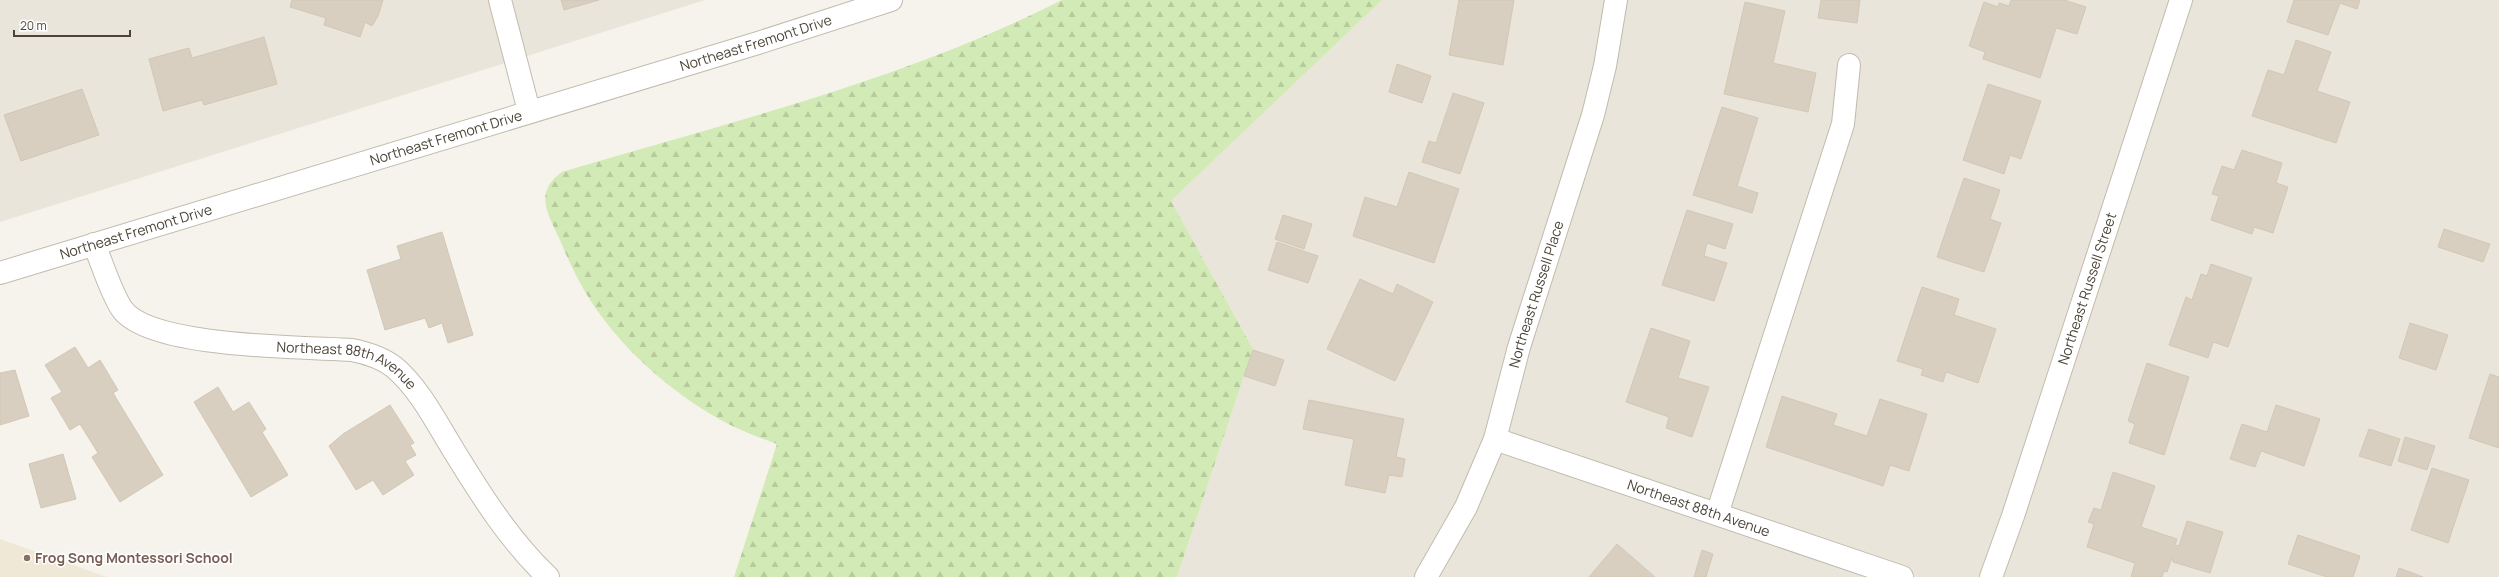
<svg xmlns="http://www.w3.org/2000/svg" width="2499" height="577" font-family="Manrope,sans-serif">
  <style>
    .residential { fill: #eae5da }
    .education { fill: #efe8d6 }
    .forest { fill: url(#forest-firs) }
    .building { fill: #d8cfc1; stroke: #d3c7b4 }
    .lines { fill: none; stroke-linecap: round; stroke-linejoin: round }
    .minor-casing { stroke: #c2bbae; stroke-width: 24 }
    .minor { stroke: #fff; stroke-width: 22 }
    .education-dot { fill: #8d6e63; stroke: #fff; stroke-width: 1.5 }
    .labels { text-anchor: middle; stroke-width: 3; stroke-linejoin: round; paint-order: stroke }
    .street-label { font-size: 14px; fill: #4b4439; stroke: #fff }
    .education-label { font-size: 14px; font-weight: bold; fill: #785e54; stroke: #fff; text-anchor: start }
  </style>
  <defs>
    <pattern id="forest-firs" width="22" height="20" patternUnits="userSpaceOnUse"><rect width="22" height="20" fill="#d2eab5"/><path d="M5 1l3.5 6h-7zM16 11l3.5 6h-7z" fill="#b6ca9c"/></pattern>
  </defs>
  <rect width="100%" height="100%" fill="#f6f3ec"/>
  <g class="residential">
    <polygon points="0,0 705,0 0,222"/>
    <polygon points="1382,0 2499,0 2499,577 1177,577 1253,349 1171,201"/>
  </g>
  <polygon class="education" points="0,539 107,577 0,577"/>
  <path class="forest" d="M1062,0H1382L1171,201L1253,349L1177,577H734L777,444C758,437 736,429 719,419C663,387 608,337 578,279C571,266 565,252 559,238C547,212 534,192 562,172C730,122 904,80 1062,0Z"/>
  <g class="building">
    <polygon points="292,0 383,0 378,16 372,26 365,22 360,37 324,25 326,18 290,7"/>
    <polygon points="561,0 599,0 564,10"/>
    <polygon points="1459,0 1514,0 1503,65 1449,55"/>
    <polygon points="1821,0 1860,0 1857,23 1818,18"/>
    <polygon points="2011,0 2064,0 2086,7 2077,34 2056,28 2040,78 1983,59 1985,52 1969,46 1984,2 1998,7 1999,3 2009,6"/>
    <polygon points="2294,0 2360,0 2357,9 2340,3 2328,35 2287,22"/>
    <polygon points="1745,2 1785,11 1773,63 1816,73 1808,112 1724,94"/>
    <polygon points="264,37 277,84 204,105 202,100 163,111 149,59 189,48 192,58"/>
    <polygon points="2296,40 2331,52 2317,91 2350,102 2336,143 2252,116 2268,70 2284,75"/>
    <polygon points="1397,64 1431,76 1422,103 1389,92"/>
    <polygon points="1988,84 2041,101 2021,159 2010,155 2004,174 1963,160"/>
    <polygon points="82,89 99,135 21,161 4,115"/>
    <polygon points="1453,93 1484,103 1460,174 1422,162 1429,141 1436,143"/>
    <polygon points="1722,107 1758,118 1737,186 1758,193 1752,213 1693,195"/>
    <polygon points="2242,150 2282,163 2276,183 2288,187 2273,233 2254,227 2252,234 2211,220 2219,196 2212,194 2222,166 2234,170"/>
    <polygon points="1409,172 1459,189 1434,263 1353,236 1365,197 1397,207"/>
    <polygon points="1964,178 2000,190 1990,219 2001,223 1984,272 1937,257"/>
    <polygon points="1687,210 1733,224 1725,249 1707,243 1704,256 1727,263 1714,301 1662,285"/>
    <polygon points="1283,215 1312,224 1304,249 1275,239"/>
    <polygon points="2444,229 2490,244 2483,262 2438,247"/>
    <polygon points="442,232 473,335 448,343 442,323 429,328 425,318 385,330 367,270 401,259 397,246"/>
    <polygon points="1277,242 1318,256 1308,283 1268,270"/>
    <polygon points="2211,264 2252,278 2228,347 2213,342 2208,358 2169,345 2186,297 2192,300 2201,274 2207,276"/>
    <polygon points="1360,279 1393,294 1397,284 1433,302 1395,381 1327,349"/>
    <polygon points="1922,287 1959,299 1954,315 1996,329 1978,383 1946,372 1943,382 1921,375 1923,369 1897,361"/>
    <polygon points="2410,323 2448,335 2436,370 2399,358"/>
    <polygon points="1651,328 1690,341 1678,378 1709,387 1692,437 1666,428 1669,417 1626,402"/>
    <polygon points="75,347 88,368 100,360 118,390 113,393 163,475 120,502 92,457 98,453 80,424 70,430 51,398 62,392 45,365"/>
    <polygon points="1253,350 1284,360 1275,386 1244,376"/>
    <polygon points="2147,363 2189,377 2164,455 2129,443 2135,424 2128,421"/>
    <polygon points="15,370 29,416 0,425 0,373"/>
    <polygon points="2490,374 2499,377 2499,448 2469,438"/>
    <polygon points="218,387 233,412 249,402 266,429 262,432 288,475 251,497 194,402"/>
    <polygon points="1782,396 1837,414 1833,425 1867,436 1880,399 1927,414 1909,471 1890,465 1883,486 1766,447"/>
    <polygon points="1309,400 1404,419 1396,457 1405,459 1402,477 1389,475 1385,493 1345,485 1354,439 1303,429"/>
    <polygon points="390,405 414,443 410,445 416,455 405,461 414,475 383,495 373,480 356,490 329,446 343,434"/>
    <polygon points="2276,405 2320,419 2304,466 2261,451 2255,467 2230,459 2242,424 2267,432"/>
    <polygon points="2369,429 2400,439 2391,466 2359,456"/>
    <polygon points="2405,437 2435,446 2427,470 2398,461"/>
    <polygon points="63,454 76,499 41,508 29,464"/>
    <polygon points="2432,468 2469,480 2448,543 2411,530"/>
    <polygon points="2113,472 2155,486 2141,527 2177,539 2175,545 2179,546 2187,521 2223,532 2210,573 2173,562 2172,557 2167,572 2164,571 2162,577 2131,577 2135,563 2087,547 2094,524 2088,522 2094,508 2101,510"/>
    <polygon points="2298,535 2360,556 2353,577 2327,577 2288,564"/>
    <polygon points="1617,544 1655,577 1589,577"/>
    <polygon points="1702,550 1713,554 1706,577 1694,577"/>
    <polygon points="2399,568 2423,577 2396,577"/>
  </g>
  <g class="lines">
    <g class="minor-casing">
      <g id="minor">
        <polyline points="500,0 529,111"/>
        <path id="s1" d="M94,244C102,263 111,293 122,309C149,348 304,347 352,350C367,353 381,357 394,367C420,389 436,422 454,451C481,495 510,541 548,577"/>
        <path id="s2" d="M0,273L758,43L891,0"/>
        <path id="s3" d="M1495,439L1902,577"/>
        <polyline points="1717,514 1843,124 1849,65"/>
        <path id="s4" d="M1426,577L1466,507L1495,439L1519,347L1593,115L1605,66L1616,0"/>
        <path id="s5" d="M1991,577L2013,516L2181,0"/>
      </g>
    </g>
    <use href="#minor" class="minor"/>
  </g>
  <circle class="education-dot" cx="27" cy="558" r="4"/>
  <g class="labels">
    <g class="street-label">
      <text dy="5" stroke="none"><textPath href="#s2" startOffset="790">Northeast Fremont Drive</textPath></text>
      <text dy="5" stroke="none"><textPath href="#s2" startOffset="466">Northeast Fremont Drive</textPath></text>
      <text dy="5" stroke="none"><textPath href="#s2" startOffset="142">Northeast Fremont Drive</textPath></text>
      <text dy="5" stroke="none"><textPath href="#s5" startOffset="304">Northeast Russell Street</textPath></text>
      <text dy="5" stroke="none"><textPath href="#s4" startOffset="305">Northeast Russell Place</textPath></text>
      <text dy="5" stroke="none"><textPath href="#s1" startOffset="308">Northeast 88th Avenue</textPath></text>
      <text dy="5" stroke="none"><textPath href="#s3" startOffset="215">Northeast 88th Avenue</textPath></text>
    </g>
    <g class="education-label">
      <text x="35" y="563">Frog Song Montessori School</text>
    </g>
  </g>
  <path d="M14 30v6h116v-6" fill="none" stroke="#4b4439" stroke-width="2"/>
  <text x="20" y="30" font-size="12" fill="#4b4439" stroke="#ffffff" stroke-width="3" paint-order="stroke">20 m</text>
</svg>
